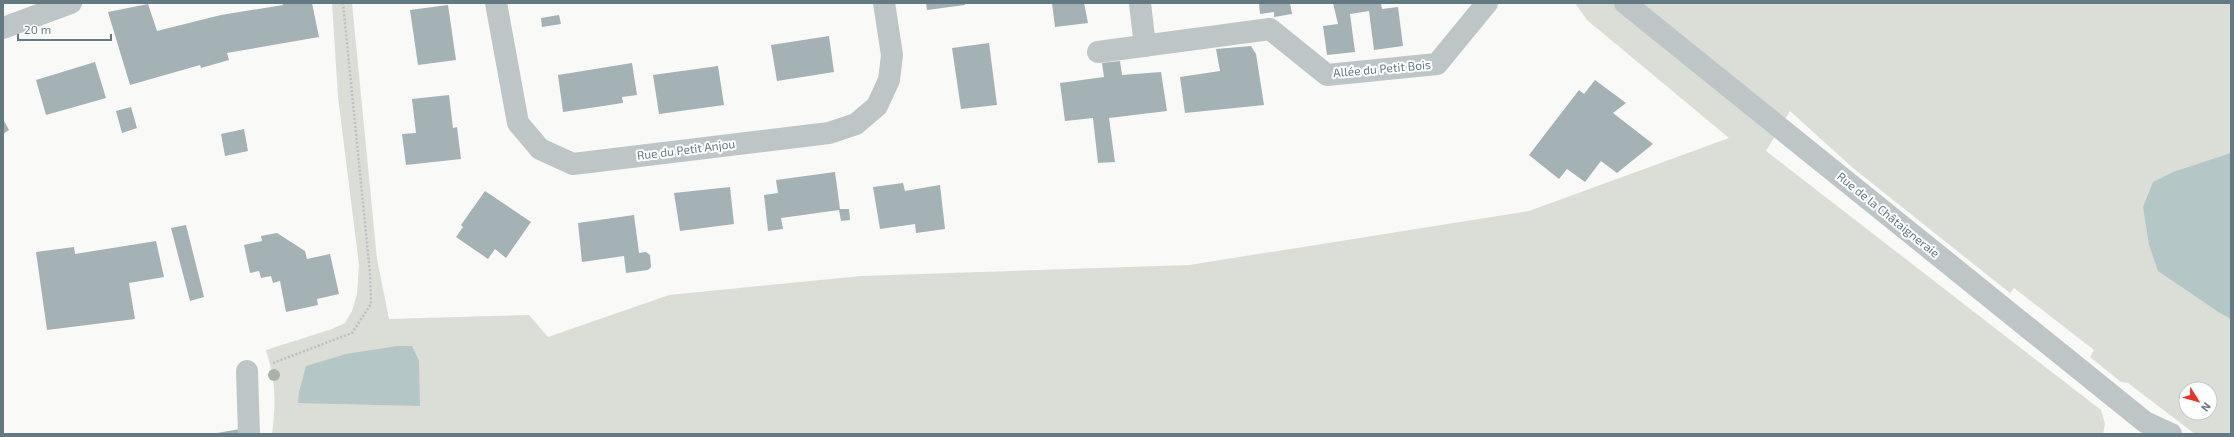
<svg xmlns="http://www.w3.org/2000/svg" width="2234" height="437" font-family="'Exo 2',sans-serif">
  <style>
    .green { fill: #dbded6; fill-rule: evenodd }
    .water { fill: #b5c6c7 }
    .building { fill: #a4b1b5 }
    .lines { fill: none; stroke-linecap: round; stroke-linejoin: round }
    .path { stroke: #babfc1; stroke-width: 2.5; stroke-dasharray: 2 2; stroke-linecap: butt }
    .street { stroke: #bdc5c7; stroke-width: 22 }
    .tree { fill: #abb3a6 }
    .labels { text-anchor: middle; stroke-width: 4; stroke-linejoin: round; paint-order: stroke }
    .street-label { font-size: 12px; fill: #647a83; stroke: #fff }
  </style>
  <rect width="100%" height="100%" fill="#f9f9f7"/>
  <path class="green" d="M332,3H352L377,259L389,319L529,315L548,337L669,295L861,276L1189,265L1529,211L1729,138L1587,20L1575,3H2231V434H2195L2128,383L2121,382L2090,357L2094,350L2014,288L2010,293L1853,168L1790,111L1766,151L2101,410L2105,424L2103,434H272C276,401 276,382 266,350L332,329L345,323L352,311L357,294L359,265L338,97ZM2186,389H2210V413H2186Z"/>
  <g class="water">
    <polygon points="2231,153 2231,319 2220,313 2158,271 2149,245 2143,207 2153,182 2173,172"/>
    <polygon points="397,346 412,346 419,361 420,406 298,403 299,392 306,366 346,354"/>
  </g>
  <g class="building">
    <polygon points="282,3 312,3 319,37 227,53 229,60 201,68 200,65 130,85 108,12 148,4 157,31 221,15 283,5"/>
    <polygon points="926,3 964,3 965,5 927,10"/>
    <polygon points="1052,3 1084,3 1088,23 1055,27"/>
    <polygon points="1259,3 1290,3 1292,14 1274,17 1274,12 1260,14"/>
    <polygon points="1333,3 1381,3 1382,9 1398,7 1403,46 1374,50 1369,11 1350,14 1355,52 1327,55 1323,26 1338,24"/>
    <polygon points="448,5 456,60 418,65 410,10"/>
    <polygon points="559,15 561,24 542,27 541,18"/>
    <polygon points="829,36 834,72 777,81 771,45"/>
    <polygon points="989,43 997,105 961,109 952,48"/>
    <polygon points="1251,46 1256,54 1264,105 1185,113 1180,77 1220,71 1216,49"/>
    <polygon points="1120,61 1122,75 1161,72 1167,111 1109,118 1115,162 1098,163 1093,118 1065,121 1060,83 1104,77 1102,63"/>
    <polygon points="95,62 106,98 46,115 36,80"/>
    <polygon points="632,63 637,95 622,97 623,103 563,112 558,75"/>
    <polygon points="718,66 724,105 659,114 653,75"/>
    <polygon points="1595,80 1626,103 1613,113 1653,144 1617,173 1601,161 1585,182 1567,169 1559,179 1529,155 1579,90 1584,94"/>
    <polygon points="449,95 453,128 457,127 461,159 406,165 402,134 416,133 412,99"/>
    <polygon points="131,107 137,128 122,133 116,111"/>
    <polygon points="3,119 9,130 3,134"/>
    <polygon points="244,129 248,151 225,156 221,134"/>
    <polygon points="835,172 840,209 849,209 850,220 841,221 839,210 781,218 783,229 768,231 764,195 778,193 776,180"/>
    <polygon points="903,183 905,191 940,185 945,229 916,233 915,224 880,229 873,187"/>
    <polygon points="730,187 734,224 680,231 674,193"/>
    <polygon points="485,191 531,222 506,258 495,249 488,259 456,237 463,227 461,225"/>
    <polygon points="634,215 639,253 646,252 650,255 651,267 648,270 626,273 624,256 582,262 578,223"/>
    <polygon points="186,225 204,297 190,301 171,228"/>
    <polygon points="277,233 305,251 307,259 330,254 339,294 317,299 318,305 286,312 280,281 273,283 271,276 261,278 259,271 250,273 244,245 262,241 261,236"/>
    <polygon points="156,241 164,277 129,283 135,319 47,330 36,252 74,247 75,254"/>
    <polygon points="240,429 242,434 217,434 217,433"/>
  </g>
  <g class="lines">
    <polyline class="path" points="273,363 352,333 371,304 370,273 343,3"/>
    <g class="street">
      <polyline points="496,3 518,123 540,149 573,164 829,133 856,124 877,106 889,80 892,55 884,3"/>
      <polyline points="1140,3 1145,46"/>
      <polyline points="1625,3 2145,422 2171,434"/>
      <polyline points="3,28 71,3"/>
      <polyline points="1098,52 1270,29 1327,75 1437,64 1487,3"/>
      <polyline points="247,371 249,434"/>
    </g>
  </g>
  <circle class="tree" cx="274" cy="375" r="6"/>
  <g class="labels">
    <g class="street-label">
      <text transform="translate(1382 69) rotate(-5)" y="4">Allée du Petit Bois</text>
      <text transform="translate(686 150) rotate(-7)" y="4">Rue du Petit Anjou</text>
      <text transform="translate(1888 215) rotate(39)" y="4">Rue de la Châtaigneraie</text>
    </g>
  </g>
  <rect width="2234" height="437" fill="none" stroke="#647a83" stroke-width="8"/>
  <g transform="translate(2198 401) rotate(127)"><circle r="19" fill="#ffffff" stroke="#c1cacd"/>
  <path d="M0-3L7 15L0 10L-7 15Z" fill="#e7332a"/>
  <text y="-6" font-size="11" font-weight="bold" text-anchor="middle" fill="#647a83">N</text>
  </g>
  <path d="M18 34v6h93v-6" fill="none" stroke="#647a83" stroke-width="2"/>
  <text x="24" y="34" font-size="12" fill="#647a83" stroke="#ffffff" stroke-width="3" paint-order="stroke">20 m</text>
</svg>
